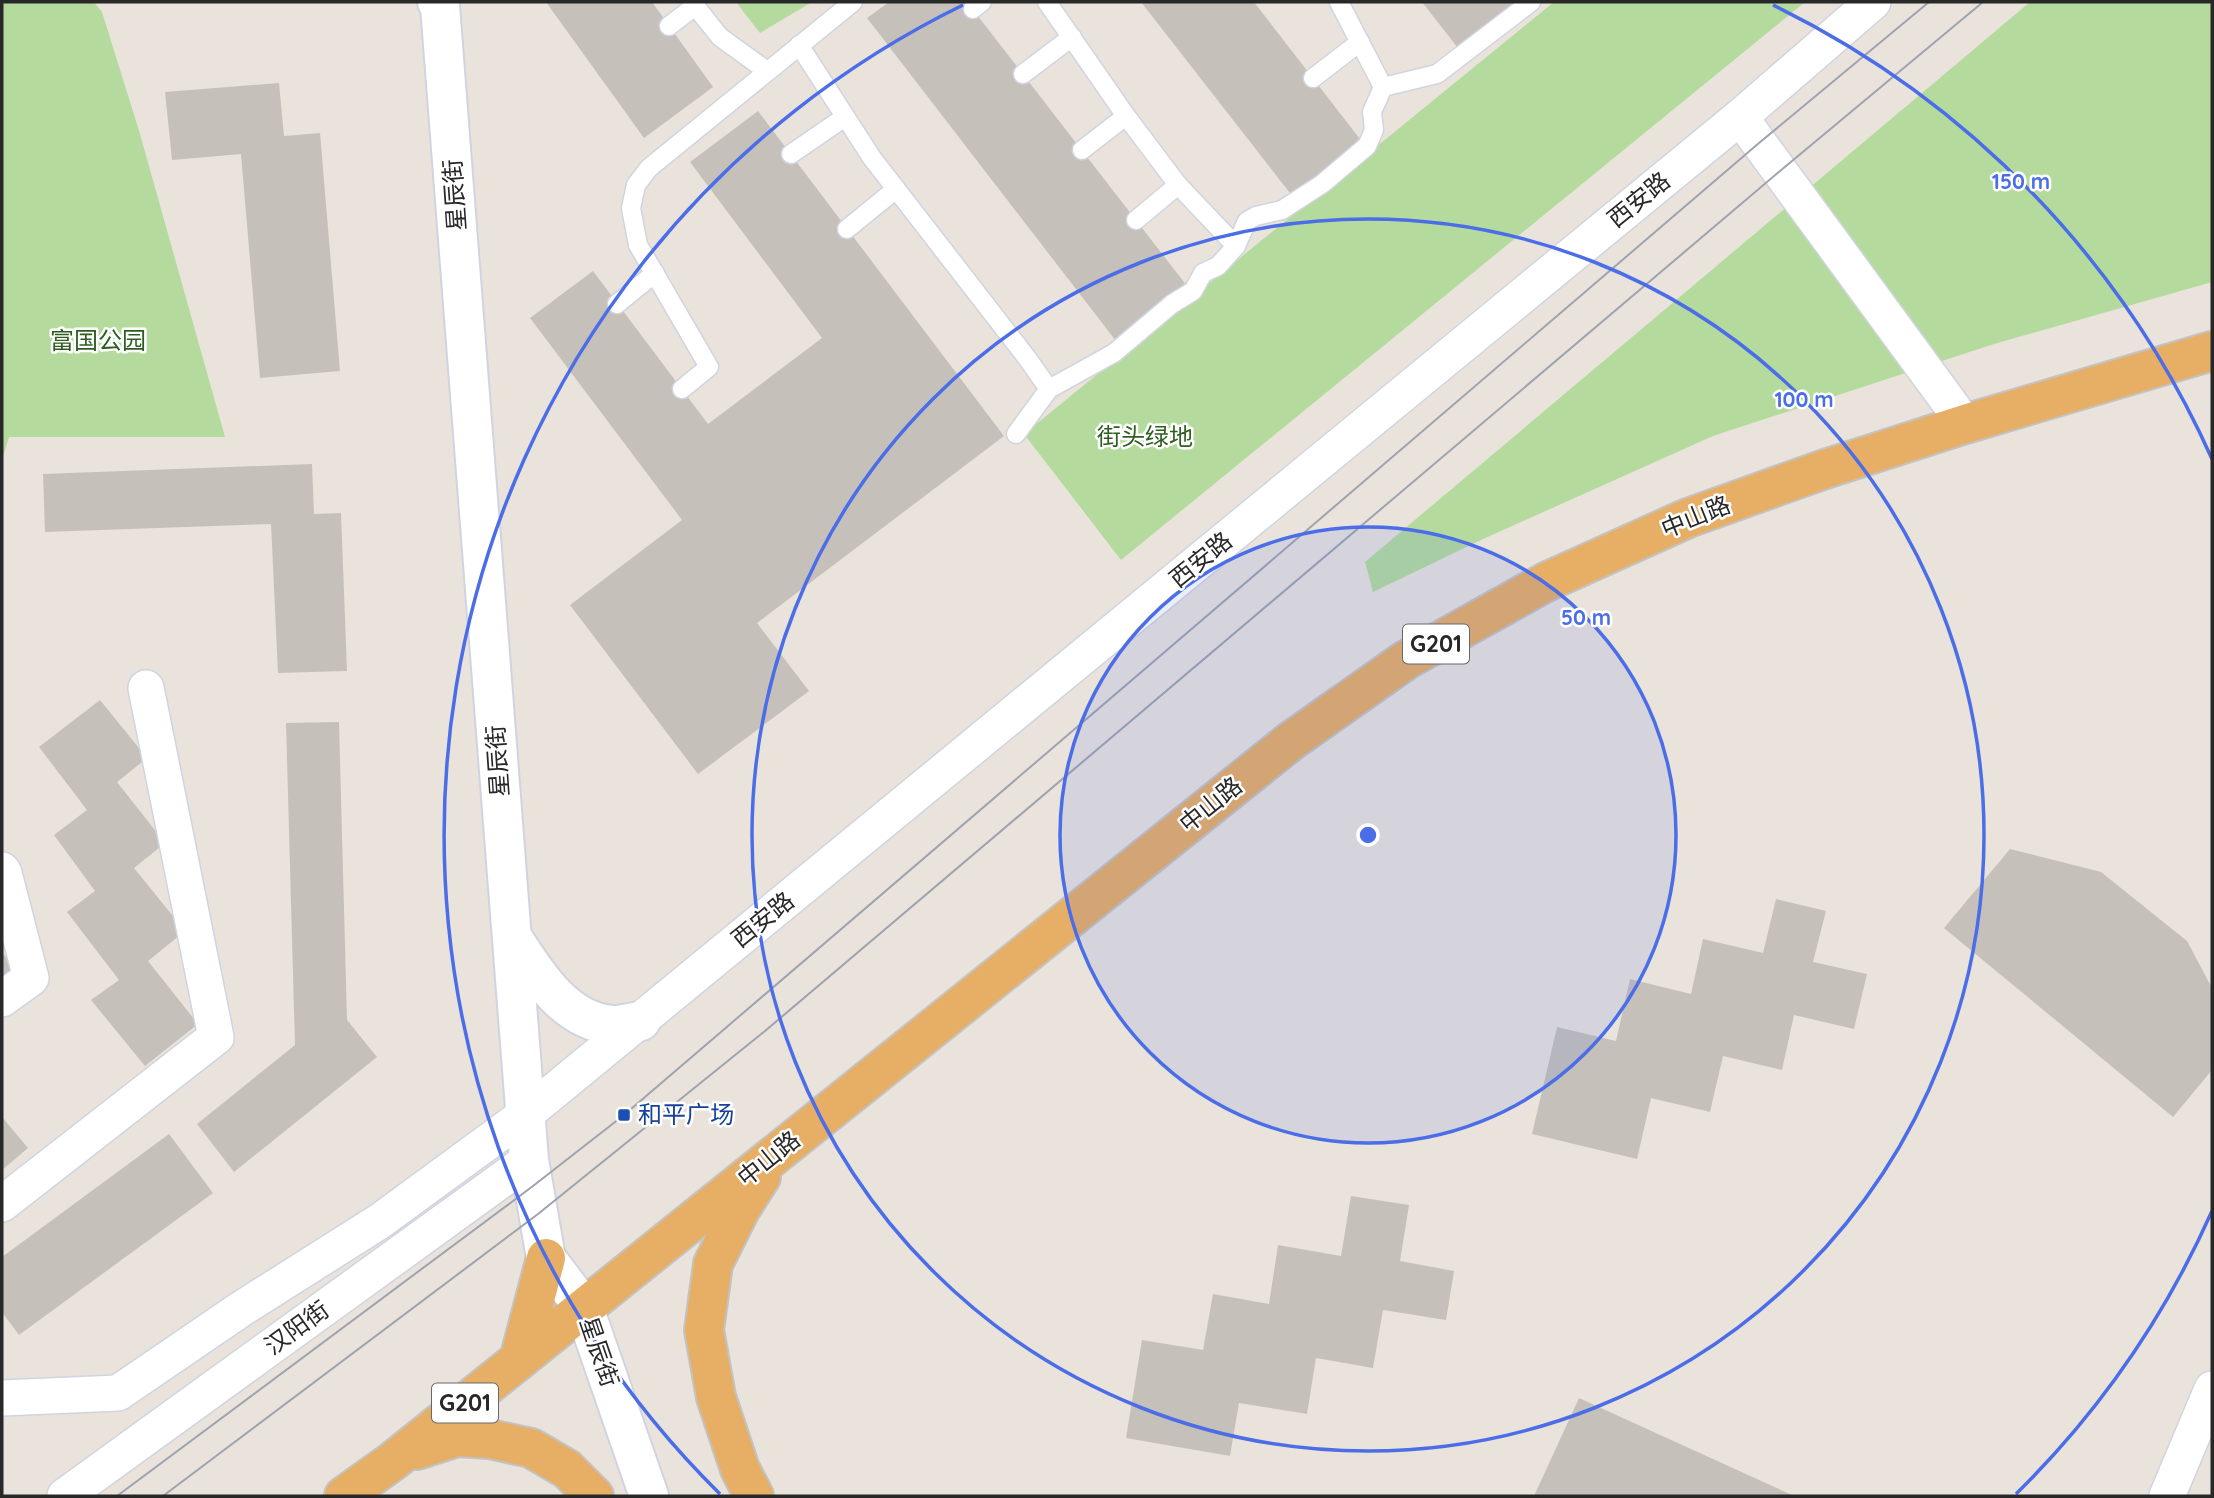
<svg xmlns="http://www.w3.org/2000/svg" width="2214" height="1498" font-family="Quicksand,'Noto Sans SC',sans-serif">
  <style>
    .green { fill: #b4db9d }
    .building { fill: #c5c1ba }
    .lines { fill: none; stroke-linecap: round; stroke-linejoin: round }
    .service-casing { stroke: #d1d4e0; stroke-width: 21 }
    .minor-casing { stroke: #d1d4e0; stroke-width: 38 }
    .tertiary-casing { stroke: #d1d4e0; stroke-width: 42 }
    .trunk-casing { stroke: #c3c3c3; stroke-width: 42 }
    .service { stroke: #fff; stroke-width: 18 }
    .minor { stroke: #fff; stroke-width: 35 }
    .tertiary { stroke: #fff; stroke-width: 38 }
    .trunk { stroke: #e7ae65; stroke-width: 38 }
    .tram { stroke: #9fa2b1; stroke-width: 2 }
    .ring { fill: none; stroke: #4b6de7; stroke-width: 3.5 }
    .transit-dot { fill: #1a4fb4; stroke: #fff; stroke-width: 2.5 }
    .labels { text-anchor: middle; stroke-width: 5; stroke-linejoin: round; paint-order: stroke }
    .shield { fill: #fff; stroke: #686868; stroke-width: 2 }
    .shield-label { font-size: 23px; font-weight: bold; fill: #282828 }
    .street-label { font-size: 24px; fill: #282828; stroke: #fff }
    .park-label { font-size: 24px; fill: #2f5d21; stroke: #fff }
    .transit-label { font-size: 24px; fill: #164399; stroke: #fff; text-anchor: start }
    .centre { fill: #4b6de7; stroke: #fff; stroke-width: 3.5 }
    .ring-label { font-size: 21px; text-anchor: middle; font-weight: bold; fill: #4b6de7; stroke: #fff; stroke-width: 5; stroke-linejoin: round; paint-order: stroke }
  </style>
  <rect width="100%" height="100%" fill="#e9e3db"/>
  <g class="green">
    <polygon points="2,2 94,2 102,12 140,134 225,437 9,437 2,460"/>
    <polygon points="736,2 812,2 760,33"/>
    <polygon points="1554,2 1805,2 1121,560 1024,434"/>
    <polygon points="2030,2 2212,2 2212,282 1994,344 1713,436 1483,539 1373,592 1365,562"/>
  </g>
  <g class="building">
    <polygon points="546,2 652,2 713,87 644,138"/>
    <polygon points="889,2 967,2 1187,286 1116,341 867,18"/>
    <polygon points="1141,2 1254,2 1363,143 1293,197"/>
    <polygon points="1422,2 1516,2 1458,48"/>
    <polygon points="279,83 284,136 320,133 340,371 260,378 241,154 172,160 165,92"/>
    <polygon points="758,111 1004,436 757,623 809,691 698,774 570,605 682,520 530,318 593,271 708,424 822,338 690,162"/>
    <polygon points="312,464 314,514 341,513 347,671 278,673 271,524 45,532 43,474"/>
    <polygon points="100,700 147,758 117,782 165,843 134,868 185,931 148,961 198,1024 145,1066 91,1000 119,980 67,912 95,891 54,835 87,810 39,747"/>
    <polygon points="339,722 347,1020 377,1057 234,1172 197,1124 295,1045 286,723"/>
    <polygon points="2010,849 2101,872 2187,941 2212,988 2212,1070 2173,1117 1944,928"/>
    <polygon points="1776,899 1826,911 1813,962 1867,974 1854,1029 1794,1015 1782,1070 1723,1056 1710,1112 1651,1098 1637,1159 1532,1134 1557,1027 1616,1041 1630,979 1691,994 1703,939 1763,953"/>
    <polygon points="2,952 17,973 2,985"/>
    <polygon points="2,1117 28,1148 2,1170"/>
    <polygon points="169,1134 213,1193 19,1335 2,1312 2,1257"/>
    <polygon points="1351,1196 1409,1205 1400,1261 1454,1271 1446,1320 1383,1310 1373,1368 1316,1358 1307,1414 1239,1403 1230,1456 1126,1438 1142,1340 1203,1350 1213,1294 1269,1304 1278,1245 1341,1256"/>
    <polygon points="1579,1398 1794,1496 1534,1496"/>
  </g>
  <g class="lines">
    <g class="service-casing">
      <g id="service">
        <polyline points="692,2 720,37 767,71"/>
        <polyline points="1047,2 1126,116 1178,185 1236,246"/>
        <polyline points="1339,2 1383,87"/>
        <polyline points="973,9 982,2"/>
        <polyline points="669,26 695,6"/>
        <polyline points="799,45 872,158 1027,358 1049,389"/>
        <polyline points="1023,74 1072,37"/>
        <polyline points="1313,78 1360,42"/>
        <polyline points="1082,150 1126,116"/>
        <polyline points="791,154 845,117"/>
        <polyline points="1136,220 1178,185"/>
        <polyline points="847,229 896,189"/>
        <polyline points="617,304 655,273"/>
        <polyline points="682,389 709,367 638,245 631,208 636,185 649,168 853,2"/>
        <polyline points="1016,434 1049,389 1114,353 1172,304 1193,291 1203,273 1218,266 1236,246 1247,221 1256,216 1282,210 1322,184 1367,146 1374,130 1372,112 1383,87 1437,74 1531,2"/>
      </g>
    </g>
    <g class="minor-casing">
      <g id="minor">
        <polyline points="1740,117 1965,424"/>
        <polyline points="2,870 4,873 31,978 2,999"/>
        <polyline points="2,1204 216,1037 146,688"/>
        <polyline points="2,1398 118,1393 241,1309 380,1221 526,1114 1740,117 1873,2"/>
        <polyline points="65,1496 529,1160"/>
        <polyline points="2167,1496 2212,1389"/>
      </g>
    </g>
    <g class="tertiary-casing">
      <g id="tertiary">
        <polyline points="437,2 440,6 529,1160 546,1258 584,1308 649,1496"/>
        <path d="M513,938C536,974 566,1023 614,1025C622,1025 632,1022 641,1021"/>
      </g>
    </g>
    <g class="trunk-casing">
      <g id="trunk">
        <polyline points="519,1360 546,1258"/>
        <polyline points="417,1450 457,1437 490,1439 531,1448 567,1469 594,1496"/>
        <polyline points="344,1496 393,1461 1291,741 1406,660 1546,582 1688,518 1825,469 1965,424 2212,351"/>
        <polyline points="754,1496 740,1469 716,1397 704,1330 713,1264 740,1210 761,1177"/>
      </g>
    </g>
    <use href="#service" class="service"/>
    <use href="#minor" class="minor"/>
    <use href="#tertiary" class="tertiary"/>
    <use href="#trunk" class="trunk"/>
    <g class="tram">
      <polyline points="117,1496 533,1186 624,1115 1759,143 1929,2"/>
      <polyline points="163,1496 538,1214 765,1031 1780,171 1983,2"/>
    </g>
  </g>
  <circle cx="1368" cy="835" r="308" fill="#4b6de7" fill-opacity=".12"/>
  <g class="ring">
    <circle cx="1368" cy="835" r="308"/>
    <circle cx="1368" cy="835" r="616"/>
    <path d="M2212 1211A924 924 0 0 1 2016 1494M720 1494A924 924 0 0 1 963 5M1773 5A924 924 0 0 1 2212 459"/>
  </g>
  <rect class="transit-dot" x="617" y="1108" width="14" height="14" rx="3.5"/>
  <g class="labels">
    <g class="shield">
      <rect x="1403" y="624.5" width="66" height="39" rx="5"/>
      <rect x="432" y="1383.5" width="66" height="39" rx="5"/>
    </g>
    <g class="shield-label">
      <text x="1436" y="652">G201</text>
      <text x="465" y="1411">G201</text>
    </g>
    <g class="street-label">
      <text transform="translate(455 195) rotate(-94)" y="8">星辰街</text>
      <text transform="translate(1639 200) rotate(-39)" y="8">西安路</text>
      <text transform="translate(1696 517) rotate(-22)" y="8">中山路</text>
      <text transform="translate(1201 560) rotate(-39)" y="8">西安路</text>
      <text transform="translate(498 761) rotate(-94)" y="8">星辰街</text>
      <text transform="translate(1211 805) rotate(-39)" y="8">中山路</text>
      <text transform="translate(763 920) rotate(-39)" y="8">西安路</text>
      <text transform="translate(769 1159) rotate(-39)" y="8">中山路</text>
      <text transform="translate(297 1328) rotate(-36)" y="8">汉阳街</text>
      <text transform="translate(599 1352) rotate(71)" y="8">星辰街</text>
    </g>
    <g class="park-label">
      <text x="98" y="349">富国公园</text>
      <text x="1145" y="445">街头绿地</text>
    </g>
    <g class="transit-label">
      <text x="638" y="1123">和平广场</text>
    </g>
  </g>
  <circle cx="1368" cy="835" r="10" class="centre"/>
  <g class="ring-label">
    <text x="2021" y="189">150 m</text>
    <text x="1804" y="407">100 m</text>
    <text x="1586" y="625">50 m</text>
  </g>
  <rect width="2214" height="1498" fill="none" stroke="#282828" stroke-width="7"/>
</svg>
